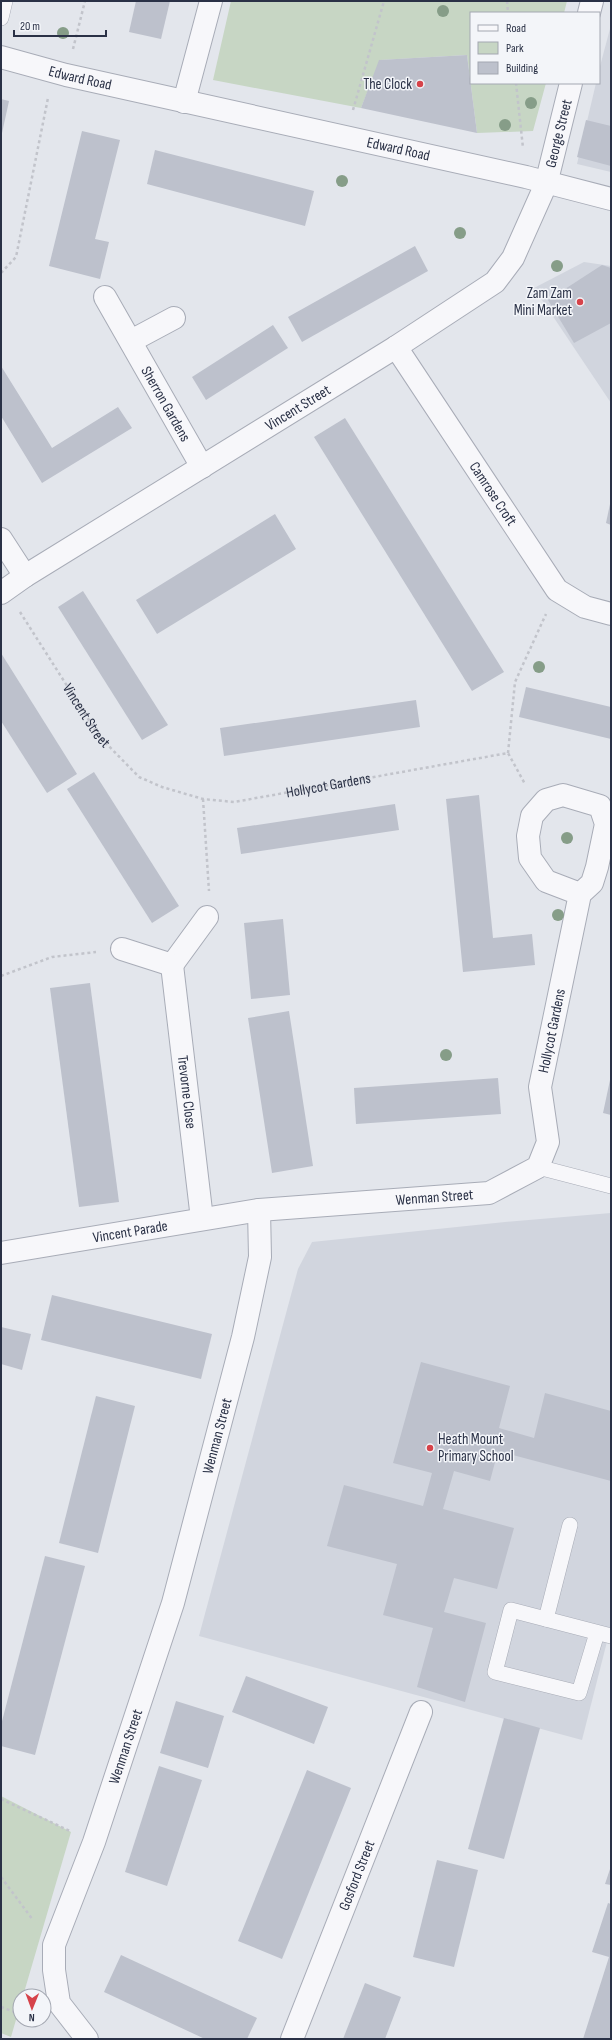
<svg xmlns="http://www.w3.org/2000/svg" width="612" height="2040" font-family="'Sofia Sans Condensed',sans-serif">
  <style>
    .built { fill: #d1d5de }
    .green { fill: #c7d6c4 }
    .building { fill: #bdc1cc }
    .lines { fill: none; stroke-linecap: round; stroke-linejoin: round }
    .service-casing { stroke: #a8acb7; stroke-width: 16 }
    .minor-casing { stroke: #a8acb7; stroke-width: 24 }
    .path { stroke: #c2c4cb; stroke-width: 2.5; stroke-dasharray: 3 3; stroke-linecap: butt }
    .service { stroke: #f7f7fa; stroke-width: 15 }
    .minor { stroke: #f7f7fa; stroke-width: 22 }
    .tree { fill: #869d88 }
    .poi-dot { fill: #d6434a; stroke: #f3f5f9; stroke-width: 1.5 }
    .labels { text-anchor: middle; stroke-width: 3; stroke-linejoin: round; paint-order: stroke }
    .street-label { font-size: 15px; fill: #2a3146; stroke: #f3f5f9 }
    .poi-label { font-size: 15px; fill: #2a3146; stroke: #f3f5f9; text-anchor: end }
  </style>
  <rect width="100%" height="100%" fill="#e3e6ec"/>
  <g class="built">
    <polygon points="611,25 611,172 577,164 596,83 599,83 599,70"/>
    <polygon points="584,262 611,266 611,403 534,288"/>
    <polygon points="611,1213 611,1626 582,1740 199,1636 298,1269 312,1242 505,1222"/>
  </g>
  <g class="green">
    <polygon points="231,1 567,1 564,13 471,13 471,83 546,83 533,131 477,133 467,55 380,60 361,108 213,80"/>
    <polygon points="1,1796 71,1832 23,1996 20,1996 20,2006 11,2037 1,2033"/>
  </g>
  <g class="building">
    <polygon points="136,1 170,1 161,39 129,32"/>
    <polygon points="467,55 477,133 361,108 379,60"/>
    <polygon points="1,99 9,101 2,133 1,132"/>
    <polygon points="586,120 611,126 611,166 577,157"/>
    <polygon points="82,131 120,140 95,239 109,242 100,279 49,266"/>
    <polygon points="155,150 314,191 305,226 147,184"/>
    <polygon points="415,246 428,271 302,342 288,317"/>
    <polygon points="602,265 611,268 611,323 574,343 548,300"/>
    <polygon points="273,325 288,348 206,400 192,377"/>
    <polygon points="1,366 52,448 118,407 132,428 42,483 1,416"/>
    <polygon points="345,418 504,672 472,691 314,437"/>
    <polygon points="610,504 611,504 611,525 606,523"/>
    <polygon points="275,514 296,549 157,634 136,600"/>
    <polygon points="83,591 168,725 142,740 58,607"/>
    <polygon points="1,653 77,774 47,793 1,721"/>
    <polygon points="526,687 611,707 611,739 519,717"/>
    <polygon points="416,700 420,727 224,756 220,728"/>
    <polygon points="94,772 179,906 152,923 67,789"/>
    <polygon points="479,795 493,938 532,934 535,965 463,972 446,799"/>
    <polygon points="395,804 399,830 241,854 237,828"/>
    <polygon points="283,919 290,995 251,999 244,923"/>
    <polygon points="90,983 119,1202 79,1207 50,988"/>
    <polygon points="289,1011 313,1166 272,1173 248,1018"/>
    <polygon points="498,1078 501,1114 356,1124 354,1088"/>
    <polygon points="610,1080 611,1080 611,1115 603,1113"/>
    <polygon points="52,1295 212,1334 201,1379 41,1340"/>
    <polygon points="1,1327 31,1334 22,1370 1,1364"/>
    <polygon points="421,1362 510,1386 499,1428 534,1438 545,1393 611,1411 611,1481 498,1451 490,1481 454,1471 443,1509 514,1528 497,1589 454,1578 444,1612 486,1623 465,1702 417,1687 433,1628 383,1615 397,1564 327,1546 344,1485 423,1506 432,1473 393,1463"/>
    <polygon points="96,1396 135,1406 98,1553 59,1543"/>
    <polygon points="45,1556 85,1566 35,1755 1,1746 1,1725"/>
    <polygon points="246,1676 328,1707 314,1744 232,1712"/>
    <polygon points="176,1701 224,1716 208,1768 160,1753"/>
    <polygon points="504,1718 540,1728 504,1859 468,1849"/>
    <polygon points="159,1766 202,1780 167,1886 125,1872"/>
    <polygon points="307,1770 351,1788 282,1959 238,1941"/>
    <polygon points="437,1860 478,1870 454,1967 413,1957"/>
    <polygon points="611,1866 611,1885 605,1884"/>
    <polygon points="608,1903 611,1904 611,2039 583,2039 609,1957 592,1952"/>
    <polygon points="121,1955 257,2018 247,2039 205,2039 104,1992"/>
    <polygon points="365,1983 401,1997 385,2039 343,2039"/>
  </g>
  <g class="lines">
    <g class="service-casing">
      <g id="service">
        <polyline points="1,18 5,1"/>
        <polyline points="538,1167 611,1186"/>
        <polyline points="546,1619 570,1525"/>
        <polyline points="597,1633 579,1693 495,1672 511,1610 611,1636"/>
      </g>
    </g>
    <g class="minor-casing">
      <g id="minor">
        <polyline points="589,13 592,1"/>
        <path id="s2" d="M1,57L66,75L526,177L611,199"/>
        <polyline points="184,102 211,1"/>
        <path id="s3" d="M105,297L202,467"/>
        <polyline points="131,341 174,318"/>
        <path id="s4" d="M396,347L557,590L585,607L611,614"/>
        <polyline points="1,539 25,576"/>
        <path id="s5" d="M1,593L25,576L396,347L495,282L513,258L546,184L571,83"/>
        <polyline points="122,949 172,965 207,917"/>
        <path id="s6" d="M172,965L202,1219"/>
        <path id="s7" d="M1,1253L259,1210"/>
        <path id="s8" d="M87,2039L59,2003L54,1970V1945L94,1842L173,1603L243,1337L260,1257L259,1210L489,1193L538,1167L548,1142L540,1087L580,894L546,881L530,858L528,836L532,816L546,800L563,795L600,806L606,824L597,867L592,883L580,894"/>
        <path id="s9" d="M292,2039L421,1712"/>
      </g>
    </g>
    <g class="path">
      <polyline points="507,1 508,13"/>
      <polyline points="73,49 85,1"/>
      <polyline points="516,83 523,148"/>
      <polyline points="353,110 384,1"/>
      <polyline points="1,273 16,257 48,98"/>
      <path id="s1" d="M20,612L99,736L139,777L162,787L203,799L234,802L508,753L525,784"/>
      <polyline points="508,753 515,682 546,614"/>
      <polyline points="203,799 209,891"/>
      <polyline points="1,976 52,957 96,952"/>
      <polyline points="1,1799 70,1831"/>
      <polyline points="1,1877 33,1920"/>
      <polyline points="1,2007 20,2014"/>
    </g>
    <use href="#service" class="service"/>
    <use href="#minor" class="minor"/>
  </g>
  <g class="tree">
    <circle cx="443" cy="11" r="6"/>
    <circle cx="63" cy="33" r="6"/>
    <circle cx="531" cy="103" r="6"/>
    <circle cx="505" cy="125" r="6"/>
    <circle cx="342" cy="181" r="6"/>
    <circle cx="460" cy="233" r="6"/>
    <circle cx="557" cy="266" r="6"/>
    <circle cx="539" cy="667" r="6"/>
    <circle cx="567" cy="838" r="6"/>
    <circle cx="558" cy="915" r="6"/>
    <circle cx="446" cy="1055" r="6"/>
  </g>
  <g class="poi-dot">
    <circle cx="420" cy="84" r="4"/>
    <circle cx="580" cy="302" r="4"/>
    <circle cx="430" cy="1448" r="4"/>
  </g>
  <g class="labels">
    <g class="street-label">
      <text dy="5" stroke="none"><textPath href="#s2" startOffset="82">Edward Road</textPath></text>
      <text dy="5" stroke="none"><textPath href="#s5" startOffset="747">George Street</textPath></text>
      <text dy="5" stroke="none"><textPath href="#s2" startOffset="408">Edward Road</textPath></text>
      <text dy="5" stroke="none"><textPath href="#s3" startOffset="123">Sherron Gardens</textPath></text>
      <text dy="5" stroke="none"><textPath href="#s5" startOffset="350">Vincent Street</textPath></text>
      <text dy="5" stroke="none"><textPath href="#s4" startOffset="176">Camrose Croft</textPath></text>
      <text dy="5" stroke="none"><textPath href="#s1" startOffset="123">Vincent Street</textPath></text>
      <text dy="5" stroke="none"><textPath href="#s1" startOffset="399">Hollycot Gardens</textPath></text>
      <text dy="5" stroke="none"><textPath href="#s8" startOffset="1296">Hollycot Gardens</textPath></text>
      <text dy="5" stroke="none"><textPath href="#s6" startOffset="128">Trevorne Close</textPath></text>
      <text dy="5" stroke="none"><textPath href="#s8" startOffset="1046">Wenman Street</textPath></text>
      <text dy="5" stroke="none"><textPath href="#s7" startOffset="131">Vincent Parade</textPath></text>
      <text dy="5" stroke="none"><textPath href="#s8" startOffset="639">Wenman Street</textPath></text>
      <text dy="5" stroke="none"><textPath href="#s8" startOffset="315">Wenman Street</textPath></text>
      <text dy="5" stroke="none"><textPath href="#s9" startOffset="176">Gosford Street</textPath></text>
    </g>
    <g class="poi-label">
      <text x="412" y="89">The Clock</text>
      <text x="572" y="298">Zam Zam<tspan x="572" dy="17">Mini Market</tspan></text>
      <text x="438" y="1444" text-anchor="start">Heath Mount<tspan x="438" dy="17">Primary School</tspan></text>
    </g>
  </g>
  <rect width="612" height="2040" fill="none" stroke="#2a3146" stroke-width="4"/>
  <rect x="470" y="12" width="130" height="72" fill="#f3f5f9" stroke="#a3a7b1"/>
  <rect x="478" y="25" width="20" height="6" fill="#f7f7fa" stroke="#a3a7b1"/>
  <text x="506" y="32" font-size="12" fill="#2a3146">Road</text>
  <rect x="478" y="42" width="20" height="12" fill="#c7d6c4" stroke="#a3a7b1"/>
  <text x="506" y="52" font-size="12" fill="#2a3146">Park</text>
  <rect x="478" y="62" width="20" height="12" fill="#bdc1cc" stroke="#a3a7b1"/>
  <text x="506" y="72" font-size="12" fill="#2a3146">Building</text>
  <g transform="translate(32 2008) rotate(181)"><circle r="19" fill="#f3f5f9" stroke="#a3a7b1"/>
  <path d="M0-3L7 15L0 10L-7 15Z" fill="#d6434a"/>
  <text y="-6" font-size="11" font-weight="bold" text-anchor="middle" fill="#2a3146">N</text>
  </g>
  <path d="M14 30v6h92v-6" fill="none" stroke="#2a3146" stroke-width="2"/>
  <text x="20" y="30" font-size="12" fill="#2a3146" stroke="#f3f5f9" stroke-width="3" paint-order="stroke">20 m</text>
</svg>
